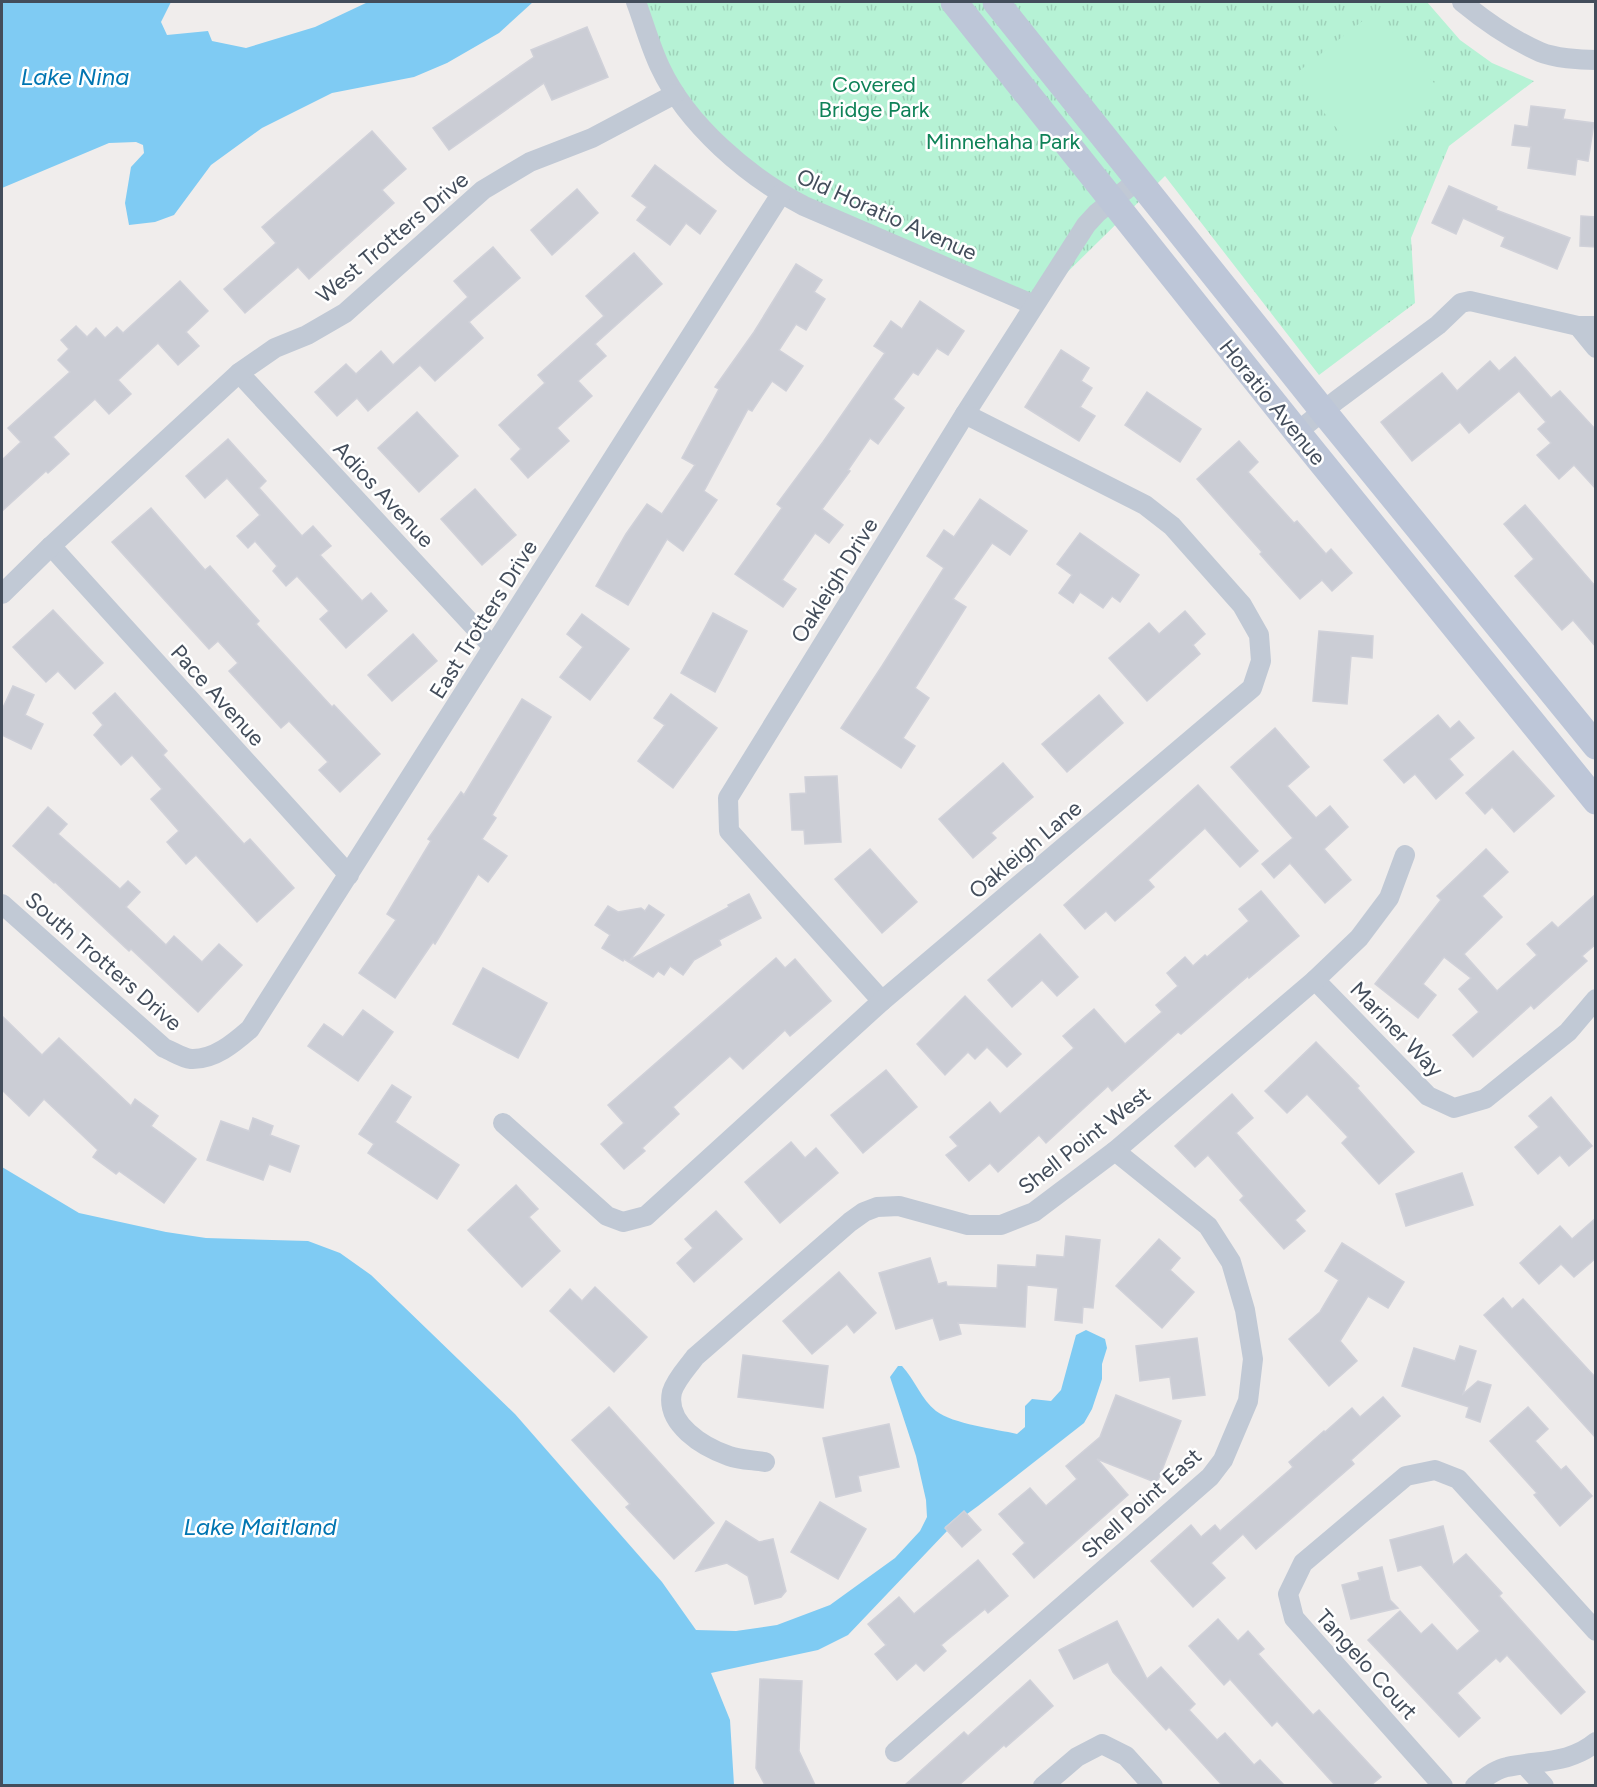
<svg xmlns="http://www.w3.org/2000/svg" width="1597" height="1787" font-family="Figtree,sans-serif">
  <style>
    .park { fill: url(#park-tufts) }
    .pitch { fill: #b6f2d5 }
    .water { fill: #7fcbf3 }
    .building { fill: #cbcdd5; stroke: #d0d1d9; stroke-width: 1.5 }
    .lines { fill: none; stroke-linecap: round; stroke-linejoin: round }
    .street { stroke: #c1c9d5; stroke-width: 20 }
    .secondary { stroke: #bdc6d8; stroke-width: 27 }
    .labels { text-anchor: middle; stroke-width: 5; stroke-linejoin: round; paint-order: stroke }
    .park-label { font-size: 22px; fill: #0f8258; stroke: #fff }
    .street-label { font-size: 22px; fill: #434d5b; stroke: #fff }
    .water-label { font-size: 24px; font-style: italic; fill: #0175b1; stroke: #fff }
  </style>
  <defs>
    <pattern id="park-tufts" width="24" height="20" patternUnits="userSpaceOnUse" patternTransform="scale(1.5)"><rect width="24" height="20" fill="#b6f2d5"/><path d="M3 7l-1-3M5 7V3M7 7l1-3M15 17l-1-3M17 17v-4M19 17l1-3" fill="none" stroke="#9ed1b9"/></pattern>
  </defs>
  <rect width="100%" height="100%" fill="#f0edec"/>
  <polygon class="park" points="636,2 1427,2 1460,40 1492,63 1534,81 1449,146 1411,238 1415,303 1319,375 1165,176 1034,305 804,206 693,118"/>
  <polygon class="pitch" points="1375,11 1443,94 1362,160 1294,75"/>
  <g class="water">
    <polygon points="2,2 171,2 161,22 167,35 208,31 212,41 246,48 315,27 368,2 533,2 499,33 447,63 414,77 332,93 262,128 211,165 174,215 155,222 129,225 125,203 131,167 144,153 143,145 136,142 109,143 2,188"/>
    <path d="M2,1167L79,1213L166,1232L206,1238L308,1241L340,1253L371,1275L515,1414L662,1582L696,1630L736,1631L777,1625L830,1605L895,1558L920,1531L927,1517L926,1500L916,1456L890,1377L898,1366H902C915,1380 921,1399 936,1411C953,1424 996,1429 1017,1434L1025,1427V1406L1032,1399L1051,1401L1061,1390L1076,1335L1086,1330L1105,1339L1107,1348L1102,1364V1379L1092,1409L1084,1423L978,1506L967,1514L964,1511L945,1527L947,1531L848,1635L818,1650L711,1673L730,1720L734,1785L2,1786Z"/>
  </g>
  <g class="building">
    <polygon points="587,27 608,77 552,100 544,83 449,150 433,128 534,57 531,50"/>
    <polygon points="1531,106 1565,110 1563,119 1594,123 1588,161 1577,159 1575,175 1528,168 1531,147 1512,145 1515,125 1528,127"/>
    <polygon points="372,131 406,169 382,190 394,203 309,279 298,267 245,313 224,289 276,243 262,227"/>
    <polygon points="655,165 716,211 700,234 686,223 670,245 637,220 647,207 632,196"/>
    <polygon points="1449,186 1497,207 1496,210 1570,238 1557,269 1501,246 1505,237 1463,218 1456,234 1432,223"/>
    <polygon points="577,189 598,213 552,255 531,230"/>
    <polygon points="1581,216 1596,217 1596,247 1580,246"/>
    <polygon points="493,247 520,278 469,322 483,338 435,381 420,365 368,411 357,398 337,416 315,392 346,364 356,374 381,351 393,365 468,297 454,281"/>
    <polygon points="634,253 662,284 595,344 606,356 578,381 592,396 557,428 569,441 528,478 511,459 521,449 499,425 545,383 538,375 604,316 586,296"/>
    <polygon points="796,264 822,280 814,292 825,299 806,330 796,324 779,350 803,366 786,391 772,381 752,411 748,409 704,491 717,500 683,551 667,539 628,605 596,586 626,534 647,504 662,514 695,465 682,458 719,389 715,387 754,332"/>
    <polygon points="180,281 208,311 186,332 199,346 178,365 158,343 118,380 131,394 109,414 95,399 53,437 69,454 48,473 46,471 2,511 2,460 21,442 8,428 70,372 58,360 69,349 61,340 76,326 87,337 96,328 105,338 117,327 123,333"/>
    <polygon points="920,301 964,331 948,355 937,348 918,375 913,372 893,399 904,408 878,444 870,438 848,470 850,471 822,509 843,525 829,543 815,533 782,580 796,589 783,607 735,574 782,508 777,504 823,442 885,353 874,346 891,321 902,329"/>
    <polygon points="1061,350 1089,368 1081,381 1092,388 1080,407 1095,416 1079,441 1025,407"/>
    <polygon points="1515,357 1551,398 1560,391 1596,430 1596,489 1574,465 1559,479 1537,455 1551,443 1538,429 1546,422 1519,391 1469,433 1460,422 1412,461 1381,422 1442,373 1457,391 1490,361 1499,371"/>
    <polygon points="1147,392 1201,429 1180,462 1125,425"/>
    <polygon points="417,412 458,456 419,492 378,448"/>
    <polygon points="228,439 266,481 259,488 302,536 313,526 331,546 320,555 362,601 371,593 387,611 346,648 320,619 329,611 297,576 286,586 273,571 277,566 255,541 248,548 237,536 260,515 227,478 205,498 186,476"/>
    <polygon points="1239,441 1258,462 1248,472 1294,523 1297,521 1326,554 1331,549 1352,573 1332,591 1322,580 1300,599 1260,554 1262,552 1197,479"/>
    <polygon points="475,489 516,535 482,565 441,519"/>
    <polygon points="980,499 1027,531 1010,555 992,543 953,599 966,607 915,688 929,698 903,738 915,746 901,768 841,728 882,666 944,568 927,556 944,530 954,537"/>
    <polygon points="1525,505 1596,587 1596,647 1573,620 1562,630 1515,576 1534,559 1504,524"/>
    <polygon points="151,508 205,570 210,566 259,621 256,624 332,707 334,705 380,754 340,792 319,770 328,762 289,721 281,728 229,671 238,663 218,641 209,649 112,542"/>
    <polygon points="1080,533 1139,575 1120,602 1112,596 1103,608 1080,592 1073,603 1059,593 1072,575 1057,564"/>
    <polygon points="53,610 103,663 75,689 58,671 46,682 13,647"/>
    <polygon points="1185,611 1205,634 1193,645 1200,654 1147,701 1109,658 1149,623 1159,634"/>
    <polygon points="713,613 747,631 715,692 681,673"/>
    <polygon points="582,614 629,649 590,700 560,677 583,647 567,634"/>
    <polygon points="1319,631 1373,636 1372,658 1351,656 1347,704 1313,701"/>
    <polygon points="413,634 437,661 392,701 368,675"/>
    <polygon points="13,686 34,695 25,715 43,724 31,749 2,735 2,710"/>
    <polygon points="115,693 167,751 163,755 244,844 250,839 294,888 257,922 196,855 186,864 167,842 179,831 151,799 162,789 132,755 121,765 94,735 103,725 93,713"/>
    <polygon points="671,694 717,728 673,788 638,761 665,725 654,718"/>
    <polygon points="1099,695 1123,723 1067,772 1042,744"/>
    <polygon points="522,699 551,717 492,815 496,818 482,839 507,856 488,882 478,874 435,944 433,942 395,998 359,973 396,920 387,914 431,841 428,839 461,792 464,795"/>
    <polygon points="1438,715 1450,729 1459,721 1474,738 1449,759 1463,775 1436,799 1415,774 1404,783 1384,760"/>
    <polygon points="1275,728 1309,767 1287,786 1316,818 1330,806 1348,827 1324,849 1351,880 1325,903 1290,863 1274,878 1262,864 1293,838 1231,767"/>
    <polygon points="1513,751 1554,796 1514,832 1492,807 1485,814 1466,793"/>
    <polygon points="1003,763 1033,797 991,833 996,838 973,858 939,819"/>
    <polygon points="837,776 841,842 805,844 804,830 792,830 790,794 806,793 805,777"/>
    <polygon points="1198,785 1258,851 1240,867 1205,828 1148,880 1154,887 1115,921 1106,911 1085,929 1064,905"/>
    <polygon points="48,807 67,824 58,834 120,889 128,881 140,892 126,907 166,945 174,936 202,962 219,944 242,965 198,1012 131,949 129,951 55,882 54,883 13,846"/>
    <polygon points="870,849 917,902 882,933 835,879"/>
    <polygon points="1486,849 1508,872 1482,896 1502,917 1464,954 1497,991 1537,955 1527,944 1552,922 1558,928 1596,894 1596,944 1582,956 1587,961 1534,1009 1531,1005 1473,1057 1453,1035 1479,1012 1459,989 1471,978 1444,957 1423,984 1436,995 1418,1018 1375,984 1441,900 1437,896"/>
    <polygon points="1261,891 1299,936 1249,978 1248,976 1181,1034 1178,1032 1112,1091 1108,1086 1046,1143 1039,1135 998,1172 990,1163 969,1181 946,1155 958,1146 950,1137 990,1102 1000,1114 1074,1048 1063,1036 1094,1009 1125,1044 1162,1012 1156,1005 1178,986 1167,973 1185,957 1193,966 1205,955 1207,957 1249,921 1239,909"/>
    <polygon points="749,894 761,918 719,940 721,945 694,960 683,975 670,966 664,975 658,971 653,977 624,959 623,961 602,948 610,935 595,925 608,906 618,912 641,908 645,911 649,905 664,915 630,960 729,907 728,905"/>
    <polygon points="1040,934 1078,977 1057,996 1042,980 1012,1007 988,980"/>
    <polygon points="776,958 785,968 795,959 831,1001 790,1036 785,1030 743,1069 730,1056 673,1107 679,1114 642,1148 645,1151 624,1169 601,1144 624,1123 608,1105"/>
    <polygon points="483,968 547,1003 518,1058 453,1024"/>
    <polygon points="965,996 1021,1054 1007,1067 987,1047 975,1059 968,1052 945,1075 917,1044"/>
    <polygon points="363,1010 393,1032 358,1081 308,1046 324,1024 343,1037"/>
    <polygon points="2,1016 42,1055 59,1038 131,1106 135,1099 158,1116 151,1126 196,1159 164,1203 119,1171 116,1174 93,1157 98,1150 44,1099 29,1116 2,1090"/>
    <polygon points="1316,1042 1359,1086 1357,1088 1414,1152 1379,1184 1342,1143 1348,1137 1307,1094 1287,1113 1265,1091"/>
    <polygon points="886,1070 917,1107 863,1153 831,1115"/>
    <polygon points="392,1085 411,1097 395,1122 459,1165 437,1199 368,1153 374,1144 359,1134"/>
    <polygon points="1232,1094 1253,1118 1236,1133 1305,1211 1295,1220 1305,1231 1284,1249 1240,1200 1244,1196 1208,1155 1195,1167 1175,1146"/>
    <polygon points="1551,1097 1592,1146 1569,1166 1560,1155 1538,1174 1515,1147 1539,1127 1529,1116"/>
    <polygon points="253,1118 273,1126 270,1135 299,1146 290,1172 269,1164 263,1180 207,1160 221,1121 249,1131"/>
    <polygon points="791,1142 805,1158 816,1148 838,1173 780,1223 745,1182"/>
    <polygon points="1462,1173 1473,1205 1406,1226 1396,1194"/>
    <polygon points="516,1185 538,1209 529,1217 560,1251 522,1287 468,1230"/>
    <polygon points="716,1211 742,1239 694,1282 677,1263 693,1248 685,1239"/>
    <polygon points="1596,1218 1596,1258 1574,1277 1561,1264 1539,1284 1520,1263 1560,1226 1572,1239"/>
    <polygon points="1066,1236 1100,1240 1093,1308 1083,1307 1082,1323 1055,1320 1058,1288 1027,1285 1025,1327 958,1323 961,1334 940,1340 933,1318 896,1329 879,1273 930,1258 938,1284 946,1282 947,1286 997,1288 998,1265 1036,1267 1037,1255 1064,1257"/>
    <polygon points="1159,1239 1180,1258 1170,1270 1194,1292 1162,1328 1116,1286"/>
    <polygon points="1342,1243 1404,1282 1388,1308 1368,1296 1340,1341 1357,1361 1329,1386 1289,1339 1320,1312 1339,1280 1325,1271"/>
    <polygon points="839,1272 876,1313 854,1333 847,1324 812,1354 783,1321"/>
    <polygon points="595,1287 647,1337 614,1372 550,1311 570,1289 582,1301"/>
    <polygon points="1503,1298 1512,1309 1523,1299 1596,1378 1596,1438 1484,1315"/>
    <polygon points="1197,1338 1205,1395 1173,1399 1170,1377 1140,1381 1136,1346"/>
    <polygon points="1460,1346 1476,1351 1463,1394 1478,1381 1491,1385 1480,1422 1466,1417 1469,1407 1402,1386 1414,1348 1455,1361"/>
    <polygon points="743,1355 828,1366 823,1408 738,1397"/>
    <polygon points="1116,1395 1181,1421 1157,1483 1097,1459 1128,1495 1034,1578 1013,1554 1025,1543 999,1514 1030,1488 1046,1506 1077,1479 1066,1466 1100,1437"/>
    <polygon points="1383,1397 1400,1416 1351,1460 1354,1464 1256,1549 1243,1534 1211,1563 1225,1578 1193,1607 1151,1561 1191,1525 1201,1537 1215,1525 1220,1531 1293,1467 1289,1462 1324,1431 1325,1432 1352,1408 1360,1417"/>
    <polygon points="609,1407 714,1523 674,1559 626,1507 630,1504 572,1440"/>
    <polygon points="1528,1407 1548,1429 1535,1441 1561,1470 1566,1466 1592,1496 1560,1526 1534,1495 1537,1493 1490,1441"/>
    <polygon points="889,1424 899,1467 858,1476 861,1491 836,1497 823,1438"/>
    <polygon points="820,1502 866,1529 838,1579 791,1552"/>
    <polygon points="964,1511 981,1530 962,1547 945,1528"/>
    <polygon points="726,1521 759,1542 773,1539 786,1591 781,1597 755,1604 748,1576 727,1563 696,1571"/>
    <polygon points="1443,1526 1453,1565 1466,1554 1502,1593 1499,1596 1585,1692 1561,1714 1507,1655 1500,1662 1496,1658 1457,1693 1480,1718 1459,1737 1368,1640 1400,1611 1421,1634 1432,1624 1457,1651 1480,1631 1421,1565 1398,1571 1390,1540"/>
    <polygon points="978,1560 1008,1596 988,1613 985,1609 941,1645 946,1651 924,1671 916,1663 897,1680 875,1654 886,1645 868,1624 899,1597 914,1614"/>
    <polygon points="1382,1567 1390,1600 1398,1608 1351,1619 1342,1585 1360,1580 1358,1573"/>
    <polygon points="1218,1619 1238,1641 1248,1631 1264,1649 1258,1654 1313,1715 1319,1710 1381,1777 1371,1785 1335,1785 1277,1721 1272,1726 1230,1679 1224,1685 1189,1646"/>
    <polygon points="1117,1621 1147,1679 1161,1667 1195,1704 1189,1710 1217,1740 1225,1733 1254,1765 1260,1760 1284,1785 1222,1785 1169,1727 1166,1730 1113,1672 1108,1662 1074,1679 1059,1650"/>
    <polygon points="760,1679 802,1681 799,1751 815,1785 765,1785 756,1768"/>
    <polygon points="1030,1680 1053,1706 1006,1747 1004,1745 959,1785 905,1785 964,1732 968,1736"/>
  </g>
  <g class="lines">
    <g class="street">
      <path d="M636,2C644,23 650,46 660,67C687,125 748,177 804,206L1034,305"/>
      <path d="M1462,2C1485,21 1513,40 1540,52C1554,58 1580,60 1596,60"/>
      <polyline points="1578,326 1596,348"/>
      <polyline points="239,373 493,647"/>
      <polyline points="1297,432 1337,400 1438,325 1461,303 1470,301 1578,326 1596,326"/>
      <polyline points="51,546 349,875"/>
      <polyline points="2,594 51,546 239,373 275,348 307,335 345,313 483,190 530,162 592,138 675,94"/>
      <path d="M2,904L164,1048C172,1051 182,1058 191,1059C214,1060 234,1043 250,1029L781,194"/>
      <polyline points="1315,980 1428,1096 1454,1108 1485,1099 1568,1032 1596,999"/>
      <polyline points="882,1001 729,831 728,798 965,414 1086,225 1097,213 1138,180"/>
      <polyline points="503,1123 607,1216 623,1222 646,1216 882,1001 1252,688 1261,661 1259,635 1242,605 1172,526 1145,505 965,414"/>
      <path d="M765,1462C754,1460 740,1460 729,1456C703,1447 665,1424 672,1392C676,1379 688,1367 695,1357L850,1222L864,1212L877,1207L899,1206L968,1225H1001L1034,1212L1115,1151L1315,980L1359,938L1389,898L1405,855"/>
      <polyline points="895,1752 1210,1477 1223,1460 1248,1401 1253,1359 1245,1310 1231,1262 1208,1226 1115,1151"/>
      <polyline points="1525,1765 1544,1786"/>
      <polyline points="1043,1786 1077,1757 1102,1744 1126,1756 1153,1786"/>
      <polyline points="1443,1786 1294,1618 1288,1594 1303,1563 1406,1476 1435,1470 1458,1479 1596,1631"/>
      <path d="M1475,1786C1484,1778 1496,1769 1507,1767C1539,1760 1570,1764 1596,1742"/>
    </g>
    <g class="secondary">
      <polyline points="954,2 1297,432 1596,801"/>
      <polyline points="996,2 1323,411 1596,746"/>
    </g>
  </g>
  <g class="labels">
    <g class="park-label">
      <text x="874" y="92">Covered<tspan x="874" dy="25">Bridge Park</tspan></text>
      <text x="1003" y="149">Minnehaha Park</text>
    </g>
    <g class="street-label">
      <text transform="translate(887 214) rotate(24)" y="8">Old Horatio Avenue</text>
      <text transform="translate(392 237) rotate(-40)" y="8">West Trotters Drive</text>
      <text transform="translate(1273 402) rotate(51)" y="8">Horatio Avenue</text>
      <text transform="translate(384 494) rotate(47)" y="8">Adios Avenue</text>
      <text transform="translate(834 580) rotate(-58)" y="8">Oakleigh Drive</text>
      <text transform="translate(483 619) rotate(-58)" y="8">East Trotters Drive</text>
      <text transform="translate(218 695) rotate(48)" y="8">Pace Avenue</text>
      <text transform="translate(1025 849) rotate(-40)" y="8">Oakleigh Lane</text>
      <text transform="translate(104 961) rotate(41)" y="8">South Trotters Drive</text>
      <text transform="translate(1397 1029) rotate(46)" y="8">Mariner Way</text>
      <text transform="translate(1084 1140) rotate(-38)" y="8">Shell Point West</text>
      <text transform="translate(1141 1503) rotate(-42)" y="8">Shell Point East</text>
      <text transform="translate(1367 1664) rotate(48)" y="8">Tangelo Court</text>
    </g>
    <g class="water-label">
      <text x="75" y="85">Lake Nina</text>
      <text x="260" y="1535">Lake Maitland</text>
    </g>
  </g>
  <rect width="1597" height="1787" fill="none" stroke="#434d5b" stroke-width="6"/>
</svg>
